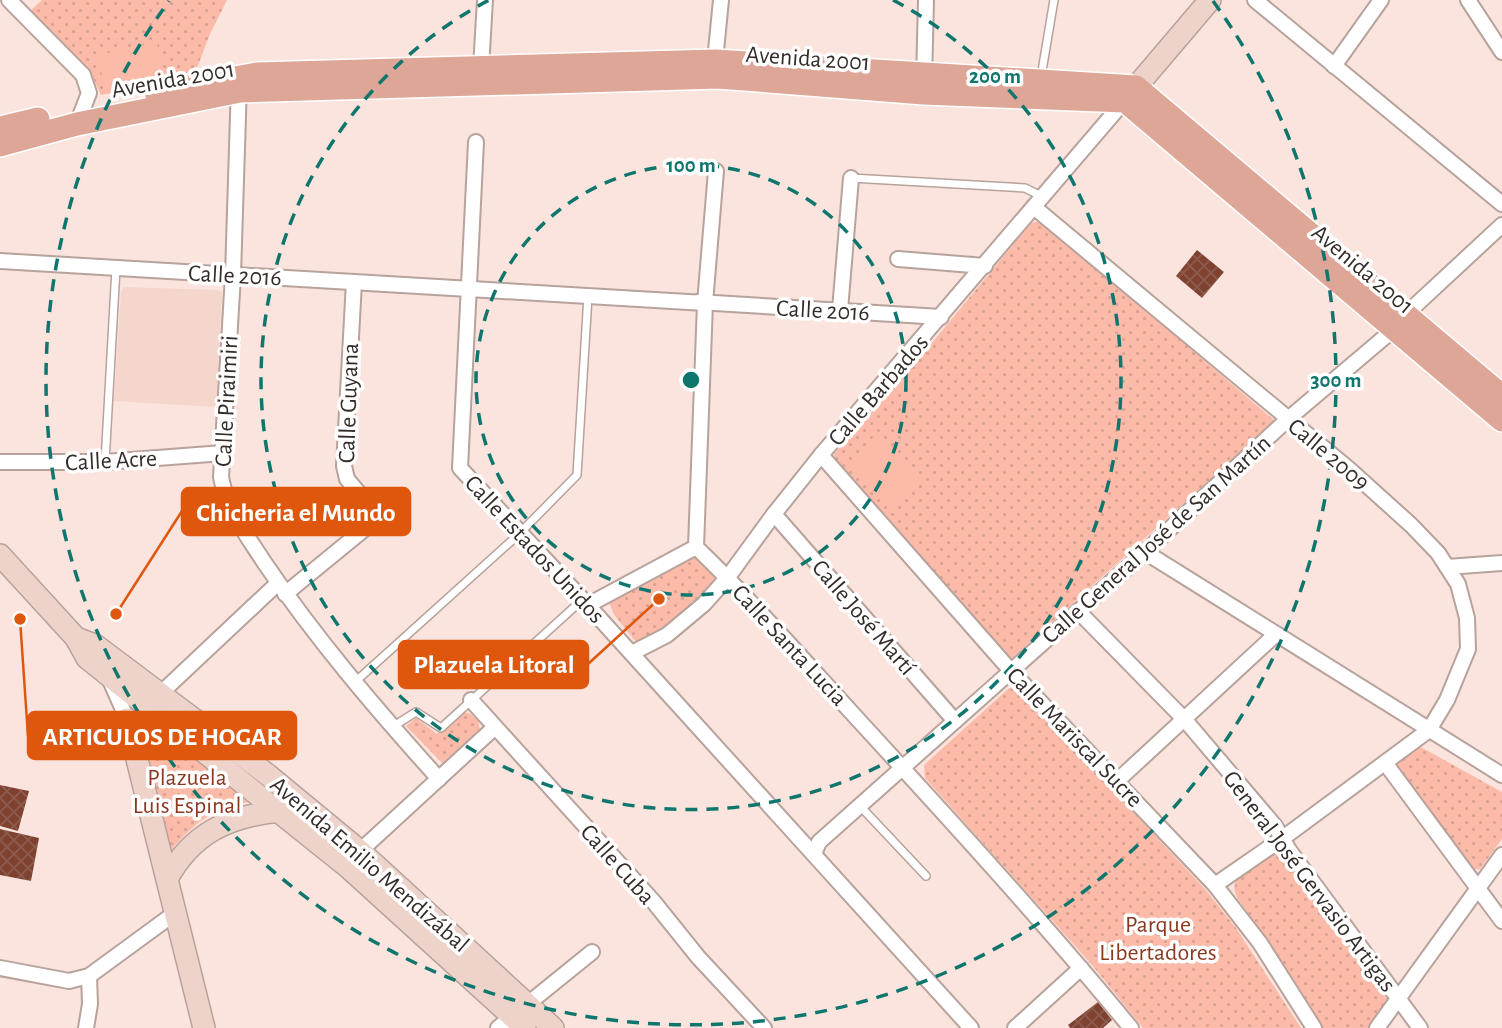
<svg xmlns="http://www.w3.org/2000/svg" width="1502" height="1028" font-family="'Alegreya Sans',sans-serif">
  <style>
    .built { fill: #f4d6cd }
    .grass { fill: url(#grass-dots) }
    .garden { fill: #fcbba8 }
    .building { fill: url(#building-cross-hatch) }
    .lines { fill: none; stroke-linecap: round; stroke-linejoin: round }
    .lane-casing { stroke: #b7a29c; stroke-width: 10 }
    .street-casing { stroke: #b7a29c; stroke-width: 18 }
    .secondary-casing { stroke: #b7a29c; stroke-width: 24 }
    .primary-casing { stroke: #fff; stroke-width: 26 }
    .lane { stroke: #fff; stroke-width: 7 }
    .street { stroke: #fff; stroke-width: 14 }
    .secondary { stroke: #eed3ca; stroke-width: 21 }
    .primary { stroke: #dea696; stroke-width: 23 }
    .ring { fill: none; stroke: #0f766e; stroke-width: 3.5; stroke-dasharray: 12 9 }
    .labels { text-anchor: middle; stroke-width: 7; stroke-linejoin: round; paint-order: stroke }
    .street-label { font-size: 24px; fill: #342c29; stroke: #fff }
    .park-label { font-size: 24px; fill: #8b3820; stroke: #fff }
    .centre { fill: #0f766e; stroke: #fff; stroke-width: 3.5 }
    .ring-label { font-size: 21px; text-anchor: middle; font-weight: bold; fill: #0f766e; stroke: #fff; stroke-width: 7; stroke-linejoin: round; paint-order: stroke }
    .leader { fill: none; stroke: #df570d; stroke-width: 2.5 }
    .callout-dot { fill: #df570d; stroke: #fff; stroke-width: 2.5 }
    .callout { fill: #df570d; stroke: #df570d; stroke-width: 2.5 }
    .callout-label { font-size: 26px; text-anchor: middle; font-weight: bold; fill: #fff }
  </style>
  <defs>
    <pattern id="grass-dots" width="8" height="8" patternUnits="userSpaceOnUse" patternTransform="scale(1.75)"><rect width="8" height="8" fill="#fcbba8"/><path d="M2 2h.1M6 6h.1" fill="none" stroke="#d9a191" stroke-width="1.8" stroke-linecap="round"/></pattern>
    <pattern id="building-cross-hatch" width="8" height="8" patternUnits="userSpaceOnUse" patternTransform="scale(1.75)"><rect width="8" height="8" fill="#7f4231"/><path d="M0 0l8 8M0 8l8-8" fill="none" stroke="#8c5b4d"/></pattern>
  </defs>
  <rect width="100%" height="100%" fill="#fbe4dd"/>
  <polygon class="built" points="124,287 217,290 222,292 216,407 114,401 121,292"/>
  <g class="grass">
    <polygon points="42,0 227,0 210,34 194,76 101,95 91,74 30,11"/>
    <polygon points="1041,221 1275,421 1010,660 837,464 834,454 917,361 1031,223"/>
    <path d="M694,557C705,560 714,572 716,583C691,607 670,631 636,642L615,616L609,603Z"/>
    <polygon points="1009,688 1020,691 1205,889 1236,928 1301,1028 1143,1028 1092,965 925,778 924,765"/>
    <polygon points="463,713 469,713 478,720 480,730 443,764 406,726 416,718 437,734"/>
    <path d="M152,717L248,802C205,814 196,821 168,854L141,722Z"/>
    <polygon points="1419,746 1502,792 1502,839 1480,869 1470,870 1396,765"/>
    <path d="M1273,852H1280L1304,882L1373,983L1387,999V1007L1373,1028H1321L1244,907C1218,878 1251,867 1273,852Z"/>
  </g>
  <g class="garden">
    <polygon points="157,42 164,79 105,92 98,55"/>
    <polygon points="874,436 922,477 896,507 848,467"/>
  </g>
  <g class="building">
    <polygon points="1197,250 1224,272 1202,298 1176,276"/>
    <polygon points="0,785 29,791 18,831 0,826"/>
    <polygon points="0,829 39,838 31,881 0,875"/>
    <polygon points="1098,1002 1112,1020 1103,1028 1070,1028 1068,1025"/>
  </g>
  <g class="lines">
    <g class="lane-casing">
      <g id="lane">
        <polyline points="1041,77 1054,0"/>
        <polyline points="851,178 1025,188 1043,197"/>
        <polyline points="105,462 116,268"/>
        <polyline points="355,682 519,534 577,475 588,296"/>
        <polyline points="392,727 416,712 441,728 582,600"/>
        <polyline points="860,806 926,876"/>
      </g>
    </g>
    <g class="street-casing">
      <g id="street">
        <polyline points="9,0 83,75 89,93 77,124"/>
        <polyline points="1255,0 1502,204"/>
        <polyline points="1468,0 1502,52"/>
        <polyline points="715,61 721,0"/>
        <polyline points="1334,66 1381,0"/>
        <polyline points="481,68 485,0"/>
        <polyline points="924,81 926,0"/>
        <path d="M239,84L233,275L221,477C227,510 246,534 264,562C316,639 377,710 439,779"/>
        <polyline points="476,142 460,468 583,600 971,1028"/>
        <path d="M716,171L705,303L696,547C754,603 808,665 863,725C954,824 1045,924 1131,1028"/>
        <polyline points="1035,208 1350,470 1411,525 1438,553 1458,584 1467,618 1468,649 1447,700 1429,730 1283,838 1215,885"/>
        <polyline points="898,259 985,266"/>
        <polyline points="0,261 705,303"/>
        <polyline points="698,302 941,317"/>
        <polyline points="840,310 851,178"/>
        <polyline points="821,455 1011,671 1215,885 1260,943 1314,1028"/>
        <polyline points="0,462 105,462 223,453"/>
        <polyline points="774,514 955,721"/>
        <polyline points="1145,552 1502,775"/>
        <polyline points="1447,567 1502,563"/>
        <polyline points="285,594 379,517 347,479 344,466 354,282"/>
        <polyline points="588,605 696,547"/>
        <polyline points="1078,611 1185,720 1275,826 1289,850 1420,1028"/>
        <polyline points="632,653 667,635 704,604 728,577 774,514 821,455 1126,99"/>
        <polyline points="109,678 127,719"/>
        <polyline points="161,693 278,583"/>
        <polyline points="471,700 653,901 698,957 764,1028"/>
        <polyline points="1386,764 1502,921"/>
        <polyline points="1117,781 1275,635"/>
        <polyline points="814,854 819,842 1145,552 1288,419 1393,330 1405,315 1502,225"/>
        <polyline points="355,859 360,851 494,728"/>
        <polyline points="0,968 69,981 89,976 175,913"/>
        <polyline points="86,1028 90,1004 89,976"/>
        <polyline points="498,1028 592,952"/>
        <polyline points="1015,1028 1081,968"/>
        <polyline points="1377,1028 1502,855"/>
      </g>
    </g>
    <g class="secondary-casing">
      <g id="secondary">
        <polyline points="1136,87 1210,0"/>
        <polyline points="0,555 76,638 87,658 349,868 525,1028"/>
        <polyline points="76,638 95,645 268,775 360,851 553,1028"/>
        <polyline points="127,719 204,1028"/>
        <path d="M167,879C192,833 229,816 280,811L284,806"/>
      </g>
    </g>
    <g class="primary-casing">
      <g id="primary">
        <polyline points="156,92 257,74 715,61 1136,87 1502,396"/>
        <polyline points="0,128 38,119"/>
        <polyline points="0,145 77,124 240,91 718,77 924,93 1125,101 1502,420"/>
      </g>
    </g>
    <use href="#lane" class="lane"/>
    <use href="#street" class="street"/>
    <use href="#secondary" class="secondary"/>
    <use href="#primary" class="primary"/>
  </g>
  <g class="ring">
    <circle cx="691" cy="380" r="215"/>
    <path d="M893 0A430 430 0 1 1 489 0"/>
    <path d="M1213 1A645 645 0 1 1 169 1"/>
  </g>
  <g class="labels">
    <g class="street-label">
      <text transform="translate(808 58) rotate(4)" y="8">Avenida 2001</text>
      <text transform="translate(173 79) rotate(-10)" y="8">Avenida 2001</text>
      <text transform="translate(1363 269) rotate(40)" y="8">Avenida 2001</text>
      <text transform="translate(235 275) rotate(3)" y="8">Calle 2016</text>
      <text transform="translate(823 310) rotate(3)" y="8">Calle 2016</text>
      <text transform="translate(878 390) rotate(-49)" y="8">Calle Barbados</text>
      <text transform="translate(226 401) rotate(-87)" y="8">Calle Piraimiri</text>
      <text transform="translate(348 403) rotate(-88)" y="8">Calle Guyana</text>
      <text transform="translate(1329 454) rotate(40)" y="8">Calle 2009</text>
      <text transform="translate(111 460) rotate(-3)" y="8">Calle Acre</text>
      <text transform="translate(1156 539) rotate(-42)" y="8">Calle General José de San Martín</text>
      <text transform="translate(535 549) rotate(47)" y="8">Calle Estados Unidos</text>
      <text transform="translate(864 617) rotate(49)" y="8">Calle José Martí</text>
      <text transform="translate(790 645) rotate(47)" y="8">Calle Santa Lucia</text>
      <text transform="translate(1075 737) rotate(46)" y="8">Calle Mariscal Sucre</text>
      <text transform="translate(370 864) rotate(41)" y="8">Avenida Emilio Mendizábal</text>
      <text transform="translate(618 864) rotate(48)" y="8">Calle Cuba</text>
      <text transform="translate(1310 881) rotate(53)" y="8">General José Gervasio Artigas</text>
    </g>
    <g class="park-label">
      <text x="187" y="785">Plazuela<tspan x="187" dy="28">Luis Espinal</tspan></text>
      <text x="1158" y="932">Parque<tspan x="1158" dy="28">Libertadores</tspan></text>
    </g>
  </g>
  <circle cx="691" cy="380" r="10" class="centre"/>
  <g class="ring-label">
    <text x="995" y="83">200 m</text>
    <text x="691" y="172">100 m</text>
    <text x="1336" y="387">300 m</text>
  </g>
  <path class="leader" d="M116 614L182 511M659 599L588 664M20 619L28 736"/>
  <g class="callout-dot">
    <circle cx="116" cy="614" r="7"/>
    <circle cx="659" cy="599" r="7"/>
    <circle cx="20" cy="619" r="7"/>
  </g>
  <g class="callout">
    <rect x="182" y="488" width="228" height="47" rx="7"/>
    <rect x="399" y="641" width="189" height="47" rx="7"/>
    <rect x="28" y="712" width="268" height="47" rx="7"/>
  </g>
  <g class="callout-label">
    <text x="296" y="521">Chicheria el Mundo</text>
    <text x="494" y="673">Plazuela Litoral</text>
    <text x="162" y="745">ARTICULOS DE HOGAR</text>
  </g>
</svg>
